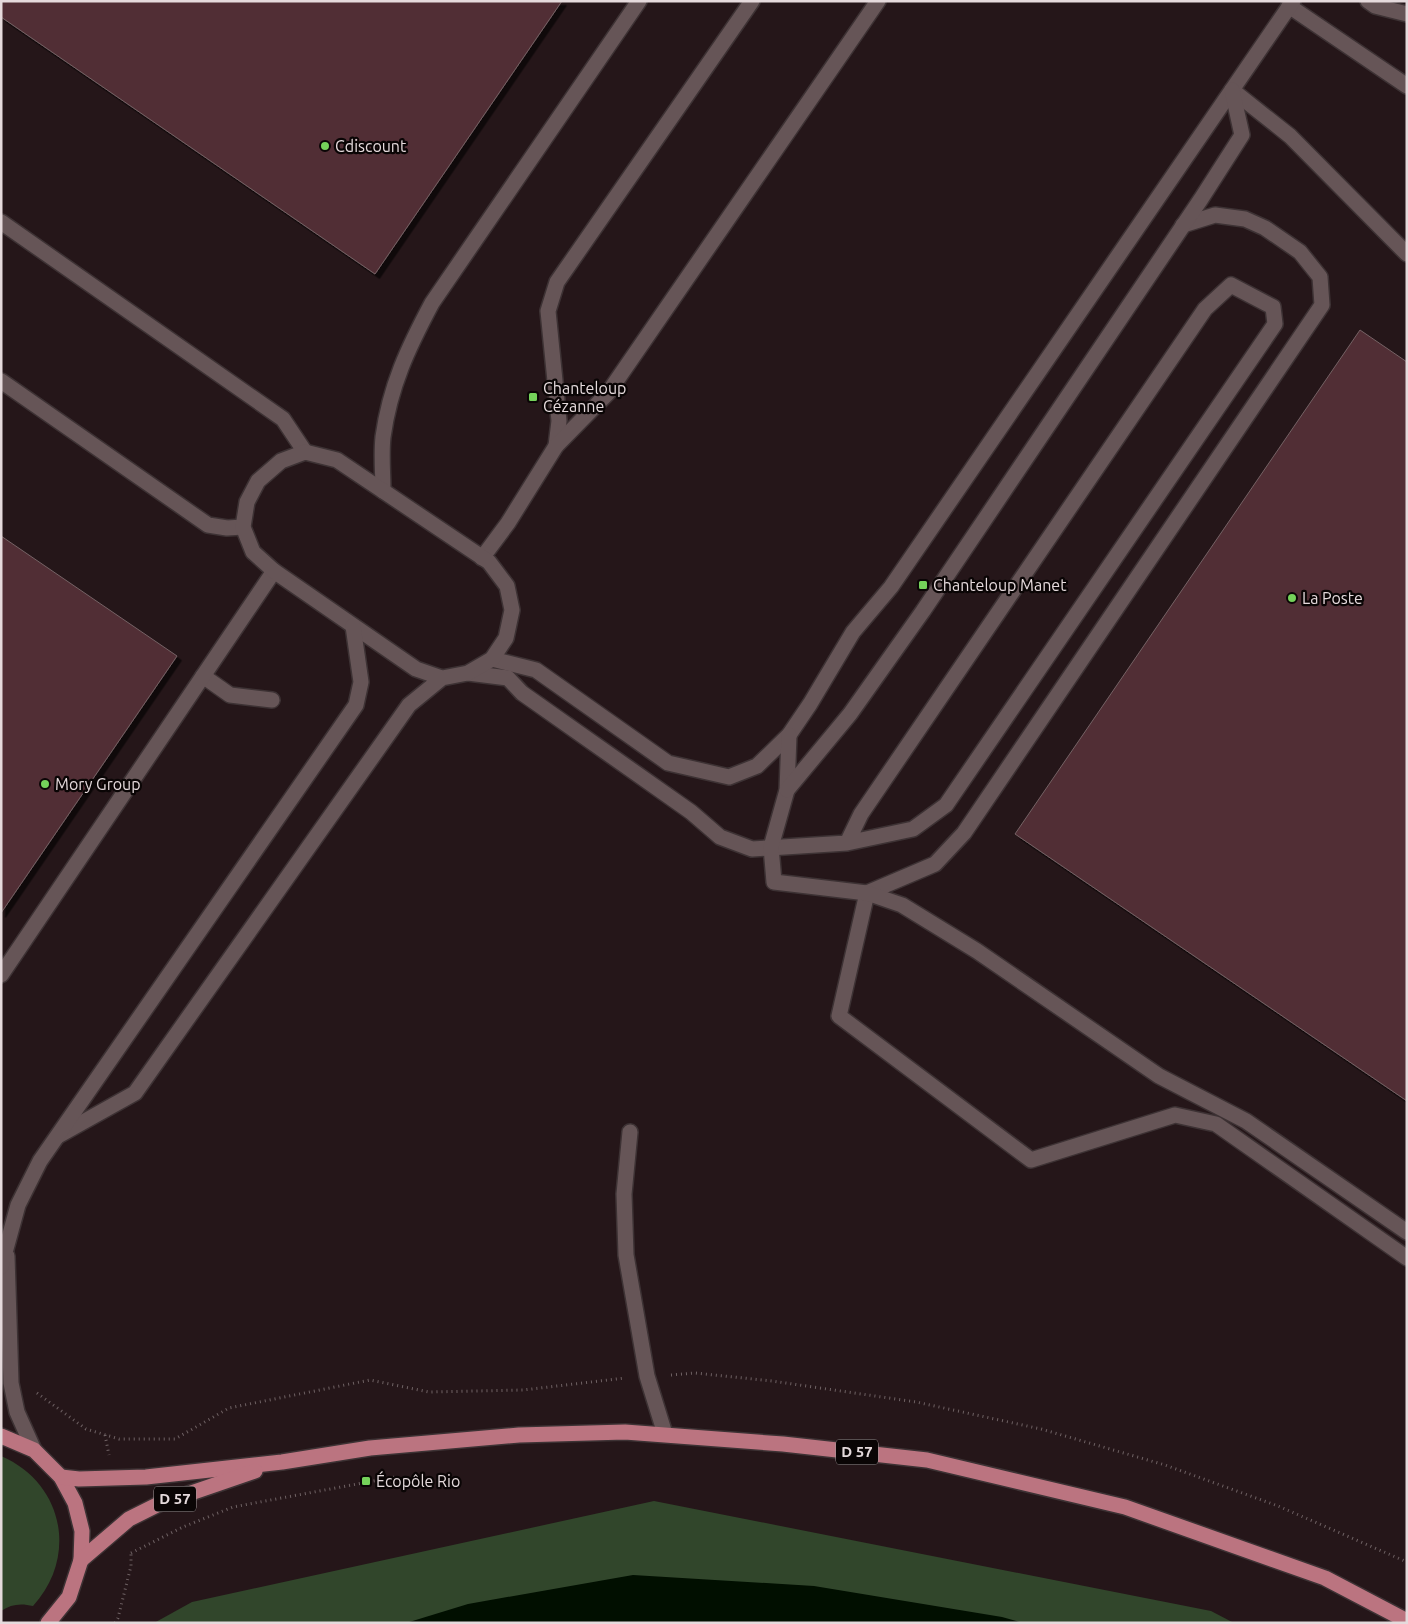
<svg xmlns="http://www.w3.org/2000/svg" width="1408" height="1624" font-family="Ubuntu,sans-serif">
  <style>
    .green { fill: #31462b }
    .water { fill: #010f00 }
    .building { fill: #512e34; stroke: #756265; filter: url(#shadow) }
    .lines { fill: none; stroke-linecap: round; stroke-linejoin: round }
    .minor-casing { stroke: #3d3234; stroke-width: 18 }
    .major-casing { stroke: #3d3234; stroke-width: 18 }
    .path { stroke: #6f6264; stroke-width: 3; stroke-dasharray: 1 4; stroke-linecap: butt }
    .minor { stroke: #665557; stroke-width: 15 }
    .major { stroke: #bb7480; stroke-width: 15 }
    .poi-dot { fill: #75d25a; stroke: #0a0505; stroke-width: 2 }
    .labels { text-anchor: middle; stroke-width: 4.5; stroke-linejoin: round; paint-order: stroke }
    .shield { fill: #0a0505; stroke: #a39a9c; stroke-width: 1 }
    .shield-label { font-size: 15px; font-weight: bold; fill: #e5dadc }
    .poi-label { font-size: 16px; fill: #e5dadc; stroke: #0a0505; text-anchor: start }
  </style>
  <defs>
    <filter id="shadow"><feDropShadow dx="4.5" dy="4.5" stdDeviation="0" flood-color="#0009"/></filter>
  </defs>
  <rect width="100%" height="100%" fill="#251619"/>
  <g class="green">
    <path d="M1,1456C64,1483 78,1557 33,1606C21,1603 11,1604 1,1611Z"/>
    <polygon points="654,1501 1211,1611 1234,1623 154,1623 192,1602"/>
  </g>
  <polygon class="water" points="633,1575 814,1586 1002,1617 1023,1623 406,1623 468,1604"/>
  <g class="building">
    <polygon points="1,1 562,1 375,274 1,17"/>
    <polygon points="1360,330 1407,362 1407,1101 1015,834"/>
    <polygon points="1,536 177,656 1,913"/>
  </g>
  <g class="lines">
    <g class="minor-casing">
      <g id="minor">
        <polyline points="1368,1 1375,6 1407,14"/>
        <polyline points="1289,6 1407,86"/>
        <polyline points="1232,90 1290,136 1407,254"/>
        <polyline points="1,222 283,419 305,452"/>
        <polyline points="1183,225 1215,215 1245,219 1265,228 1300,252 1320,277 1322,305 964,833 935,864 867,893 839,1016 1031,1160 1175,1115 1216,1124 1407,1258"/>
        <polyline points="1,381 208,525 227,528 243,527"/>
        <polyline points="556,446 559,421 548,311 557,282 752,1"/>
        <path d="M383,491C383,474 381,455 383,437C390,386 408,348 432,303L639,1"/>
        <polyline points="482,558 508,523 556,446 608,393 878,1"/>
        <polyline points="492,659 536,670 668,763 729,777 757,766 789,735 810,704 853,632 891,587 1293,1"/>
        <polyline points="468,673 508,678 522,693 691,812 720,837 752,849 847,843 913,829 946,805 1275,324 1273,307 1231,285 1205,309 861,814 847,843"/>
        <polyline points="203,676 230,695 272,700"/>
        <polyline points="789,735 787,790 771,847 774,882 867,893 902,905 977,951 1159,1076 1246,1121 1407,1232"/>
        <polyline points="787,790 850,714 923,611 1201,199 1242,135 1232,90"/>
        <polyline points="1,975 274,571"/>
        <polyline points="630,1132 624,1194 626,1255 647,1376 665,1434"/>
        <polyline points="58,1136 135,1093 409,705 442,678 468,673 492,659 506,638 512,610 507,586 489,562 337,460 305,452 281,461 258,481 247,502 243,527 253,552 274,571 416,669 442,678"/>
        <polyline points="7,1256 11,1383 17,1412 34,1450"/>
        <polyline points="1,1267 18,1205 40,1161 356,705 361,682 353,626"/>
      </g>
    </g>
    <g class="major-casing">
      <g id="major">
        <polyline points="1,1436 34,1450 61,1477 75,1503 82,1531 81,1560 69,1597 48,1623"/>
        <polyline points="61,1477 79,1479 146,1477 282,1462 370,1448 519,1435 625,1432 783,1444 927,1460 1125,1507 1325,1578 1407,1621"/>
        <polyline points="81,1560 129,1519 159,1504 255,1471"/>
      </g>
    </g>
    <g class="path">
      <polyline points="671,1375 695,1373 772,1381 916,1402 1041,1429 1165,1465 1278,1506 1407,1562"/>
      <polyline points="37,1393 86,1429 119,1439 175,1439 229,1408 370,1380 429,1392 523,1390 625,1378"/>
      <polyline points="105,1435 109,1455"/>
      <polyline points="131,1553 183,1527 233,1507 395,1477"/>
      <polyline points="115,1623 118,1618 131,1566 131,1553"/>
    </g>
    <use href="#minor" class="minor"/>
    <use href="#major" class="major"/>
  </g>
  <g class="poi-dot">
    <circle cx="325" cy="146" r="5"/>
    <rect x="528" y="392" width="10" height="10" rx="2.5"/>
    <rect x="918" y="580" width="10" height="10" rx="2.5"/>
    <circle cx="1292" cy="598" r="5"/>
    <circle cx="45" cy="784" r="5"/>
    <rect x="361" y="1476" width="10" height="10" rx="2.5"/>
  </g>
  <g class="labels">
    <g class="shield">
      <rect x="836" y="1439.5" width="42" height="25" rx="4"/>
      <rect x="154" y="1486.5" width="42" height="25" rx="4"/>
    </g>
    <g class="shield-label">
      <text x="857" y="1457">D 57</text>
      <text x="175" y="1504">D 57</text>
    </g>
    <g class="poi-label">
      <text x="335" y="152">Cdiscount</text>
      <text x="543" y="394">Chanteloup<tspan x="543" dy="18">Cézanne</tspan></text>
      <text x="933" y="591">Chanteloup Manet</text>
      <text x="1302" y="604">La Poste</text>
      <text x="55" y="790">Mory Group</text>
      <text x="376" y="1487">Écopôle Rio</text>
    </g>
  </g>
  <rect width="1408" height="1624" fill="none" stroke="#e5dadc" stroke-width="5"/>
</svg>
